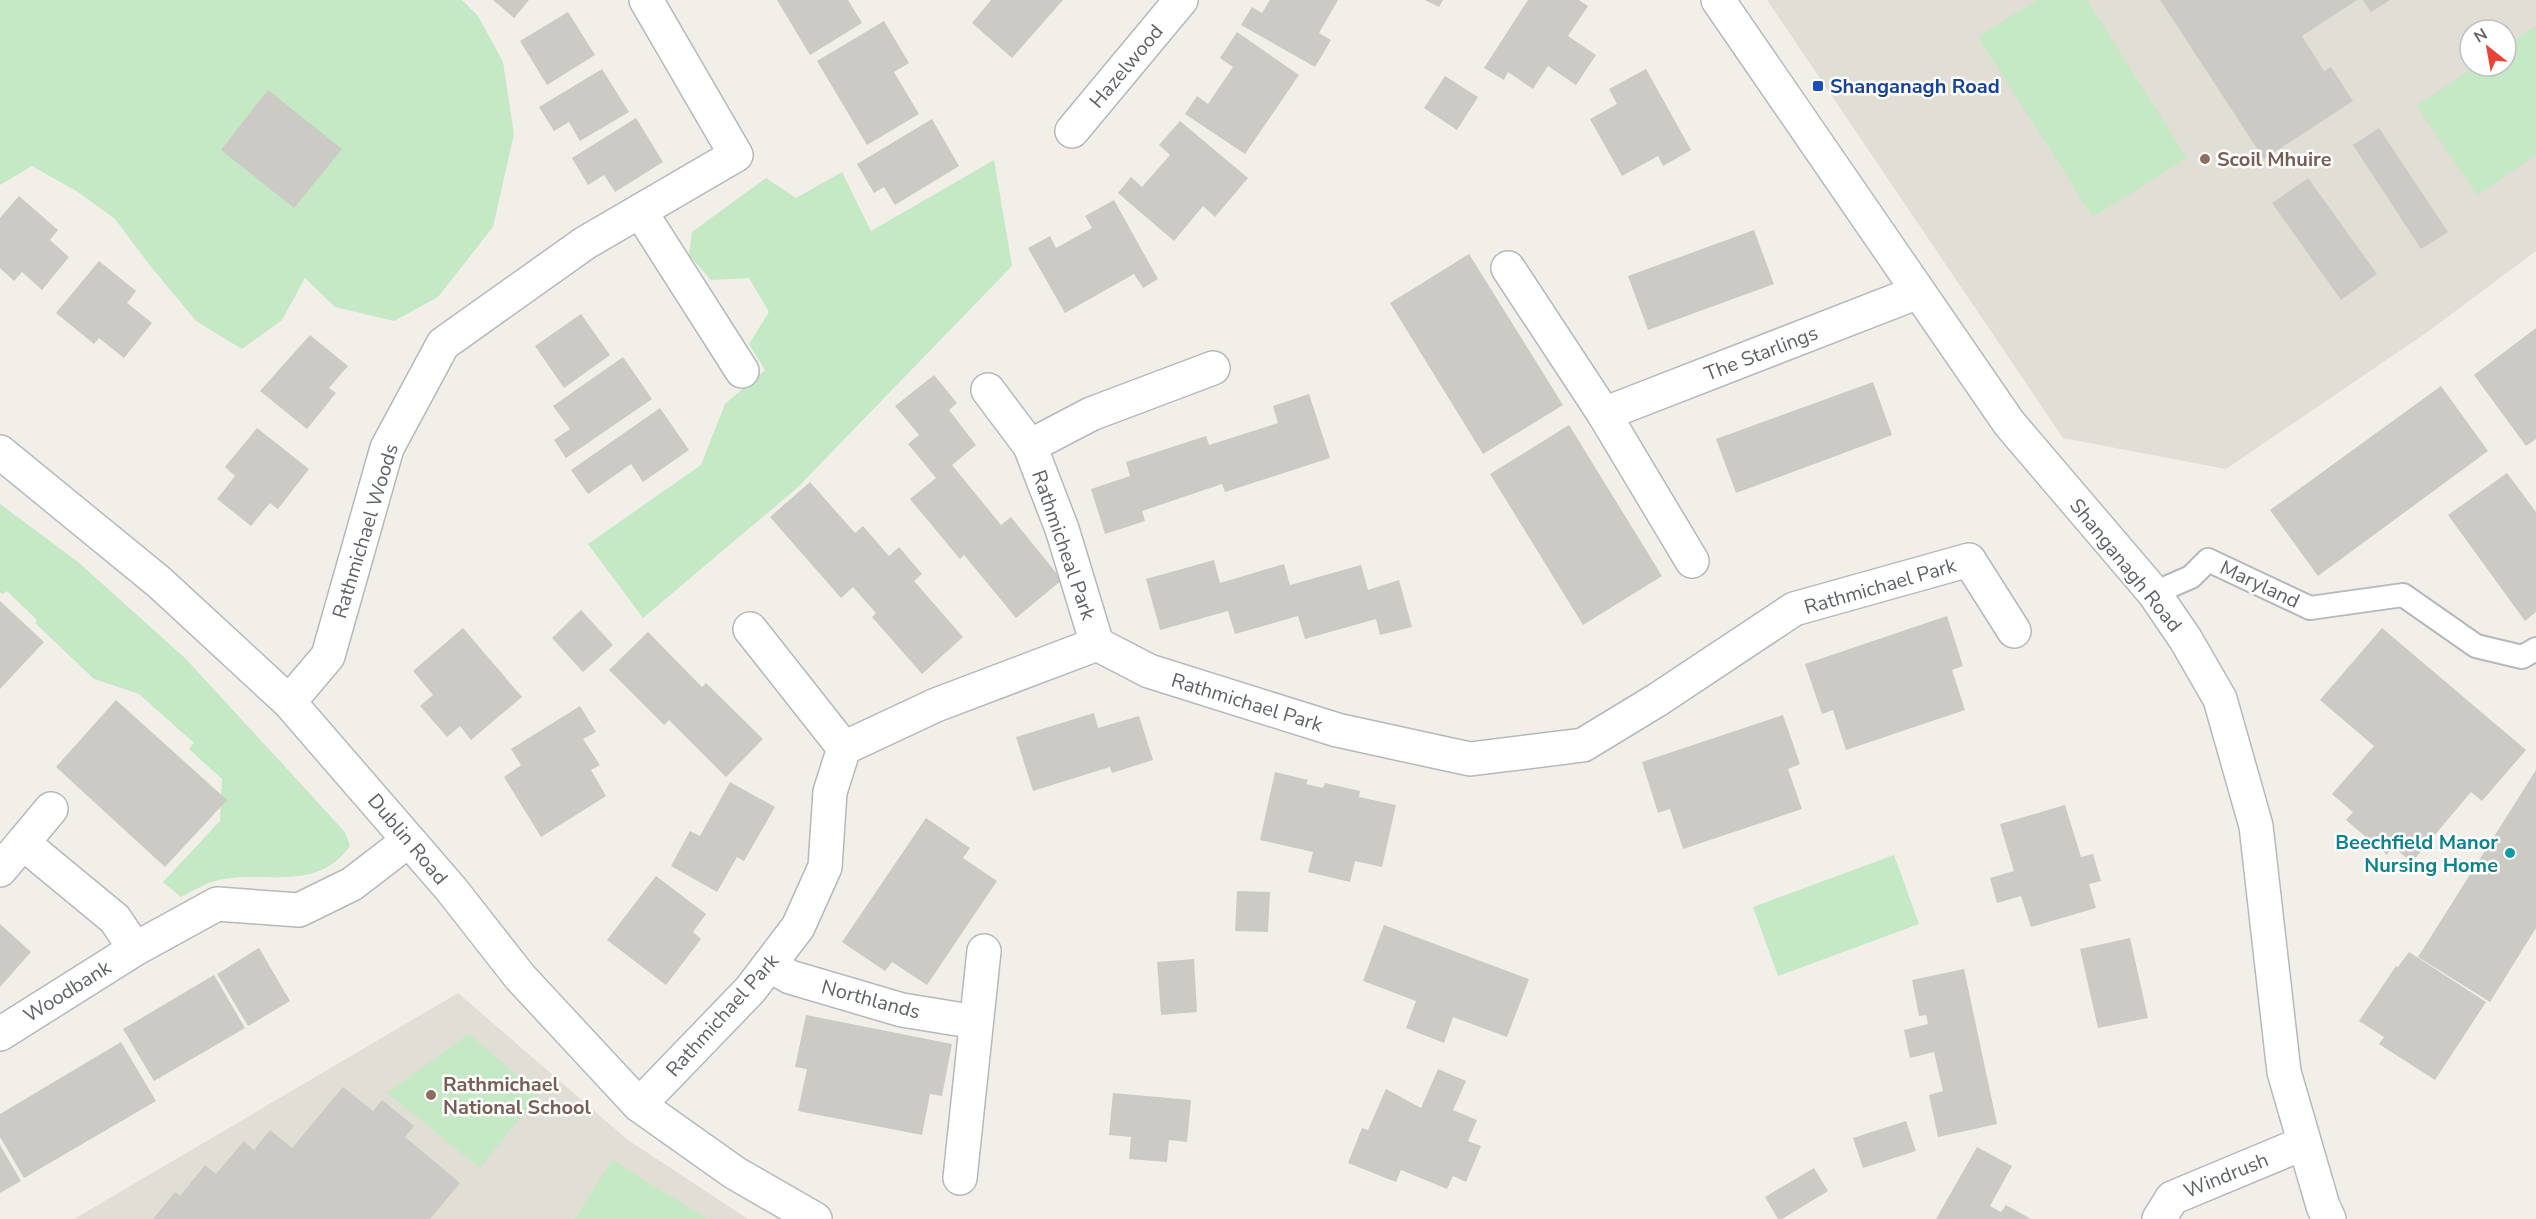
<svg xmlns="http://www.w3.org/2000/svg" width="2536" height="1219" font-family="'Nunito Sans',sans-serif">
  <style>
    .education { fill: #e1ded6; fill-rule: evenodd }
    .green { fill: #c5e8c5 }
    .building { fill: #cccac5 }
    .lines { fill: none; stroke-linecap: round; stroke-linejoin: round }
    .service-casing { stroke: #b5b8bc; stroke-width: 26 }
    .minor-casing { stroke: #b5b8bc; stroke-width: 36 }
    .secondary-casing { stroke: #b6babf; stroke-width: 36 }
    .service { stroke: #fff; stroke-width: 22 }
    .minor { stroke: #fff; stroke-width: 33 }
    .secondary { stroke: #fff; stroke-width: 33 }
    .transit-dot { fill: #1a4fb4; stroke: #fff; stroke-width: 2 }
    .education-dot { fill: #8d6e63; stroke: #fff; stroke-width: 2 }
    .culture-dot { fill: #0f9aa8; stroke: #fff; stroke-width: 2 }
    .labels { text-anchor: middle; stroke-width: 5; stroke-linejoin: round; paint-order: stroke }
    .street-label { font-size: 20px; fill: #5f6368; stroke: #fff }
    .transit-label { font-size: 20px; font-weight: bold; fill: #164399; stroke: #fff; text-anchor: start }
    .education-label { font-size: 20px; font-weight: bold; fill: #785e54; stroke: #fff; text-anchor: start }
    .culture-label { font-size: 20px; font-weight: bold; fill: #0d838f; stroke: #fff; text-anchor: end }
  </style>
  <rect width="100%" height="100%" fill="#f1efe8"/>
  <g class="education">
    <path d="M1767,0H2536V251L2426,333L2226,469L2063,438ZM2470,30H2506V66H2470Z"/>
    <polygon points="458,993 628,1140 748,1219 74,1219"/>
  </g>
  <g class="green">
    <polygon points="0,0 462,0 478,16 503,62 514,134 493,227 438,297 394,321 335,307 305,278 282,320 242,349 196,321 148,263 115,219 78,192 32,166 0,185"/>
    <polygon points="2037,0 2087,0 2187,158 2093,217 1978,37"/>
    <polygon points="2536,26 2536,155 2477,195 2417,106 2476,66 2506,66 2506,46"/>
    <polygon points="994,160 1012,266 797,488 643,618 588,544 701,465 725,404 765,370 749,344 769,312 749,278 711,280 689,255 692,232 766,178 796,198 842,172 871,231"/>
    <path d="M0,504L78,562L186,659L345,832L350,846C317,893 265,870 219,880C205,883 193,891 181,897L163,882L220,821L222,779L189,749L194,743L139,694L94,679L35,623L37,620L7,591L3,594L0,592Z"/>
    <polygon points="1894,855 1919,924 1778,976 1753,907"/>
    <polygon points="469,1034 539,1094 480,1168 387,1093"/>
    <polygon points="612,1160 707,1219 575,1219"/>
  </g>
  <g class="building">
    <polygon points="493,0 529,0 514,18"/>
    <polygon points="777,0 848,0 862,23 810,55"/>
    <polygon points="991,0 1063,0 1012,58 972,23"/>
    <polygon points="1270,0 1338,0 1319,33 1331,40 1315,67 1241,25 1252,7 1262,13"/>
    <polygon points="1425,0 1443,0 1439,7"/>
    <polygon points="1528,0 1579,0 1588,6 1568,36 1596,55 1576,85 1548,66 1533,89 1508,72 1504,80 1484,68"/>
    <polygon points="2160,0 2357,0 2302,36 2324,71 2331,67 2353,101 2264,159"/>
    <polygon points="2363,0 2390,0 2371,12"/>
    <polygon points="568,12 595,55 547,85 520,41"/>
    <polygon points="884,21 909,63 894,72 919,114 867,145 817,61"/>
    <polygon points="1237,32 1299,75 1245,154 1185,114 1197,96 1208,104 1233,67 1220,58"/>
    <polygon points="602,69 629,112 580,141 569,122 554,131 539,107"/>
    <polygon points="1646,69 1691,150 1663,166 1658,156 1622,176 1590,119 1617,104 1609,89"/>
    <polygon points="1445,76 1478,97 1457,130 1424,108"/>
    <polygon points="268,90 342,149 294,208 221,150"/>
    <polygon points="636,118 663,162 615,192 604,175 588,185 572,158"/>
    <polygon points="932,119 959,166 895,205 884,187 874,193 857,164"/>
    <polygon points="1180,121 1248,178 1215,217 1203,206 1174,241 1118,193 1131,177 1142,187 1170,155 1159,145"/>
    <polygon points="2379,128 2448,232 2421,249 2353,145"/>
    <polygon points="2308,178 2377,274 2341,300 2272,203"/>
    <polygon points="19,196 58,230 50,240 69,257 42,290 22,272 14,281 0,268 0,218"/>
    <polygon points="1114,200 1158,279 1143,288 1134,274 1065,313 1028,248 1050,236 1056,248 1092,228 1085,216"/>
    <polygon points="1754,230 1774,284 1648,330 1628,276"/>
    <polygon points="1469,254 1563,405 1483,454 1390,303"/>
    <polygon points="99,261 136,291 127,303 152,323 124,358 99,338 94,344 56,313"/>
    <polygon points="581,314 610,355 564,388 535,346"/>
    <polygon points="2536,328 2536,439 2526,446 2474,375"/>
    <polygon points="310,335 348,366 329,388 336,393 307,429 260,391"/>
    <polygon points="623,357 652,399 566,458 554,440 570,429 553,406"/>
    <polygon points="934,375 957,403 949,410 976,445 952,465 1001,525 1011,517 1062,580 1016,618 964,555 960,559 910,499 936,478 908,444 919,435 895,406"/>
    <polygon points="1873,382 1892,435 1736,493 1716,439"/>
    <polygon points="2441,386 2488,451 2318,576 2270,510"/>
    <polygon points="1309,394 1330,458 1225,492 1222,484 1142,511 1145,521 1105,534 1091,489 1130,476 1126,462 1206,436 1209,445 1278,423 1273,406"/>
    <polygon points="660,408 689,450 643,482 631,464 588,494 571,470"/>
    <polygon points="1569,425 1662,576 1583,625 1490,474"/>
    <polygon points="257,428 309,469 278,509 270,503 251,526 217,499 235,476 225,467"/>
    <polygon points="2507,473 2536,512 2536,612 2525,621 2448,515"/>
    <polygon points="810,482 855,533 863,526 889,556 899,547 922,574 914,581 963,637 922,674 872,617 876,613 853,587 841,598 770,517"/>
    <polygon points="1214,560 1220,583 1284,564 1290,585 1361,565 1368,590 1399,580 1412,627 1380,635 1376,619 1305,639 1298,616 1235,634 1228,611 1160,630 1146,579"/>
    <polygon points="0,601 44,642 0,689"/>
    <polygon points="581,610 613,645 583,672 552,638"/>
    <polygon points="1947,616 1963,666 1952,670 1965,710 1846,750 1833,710 1822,714 1805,664"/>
    <polygon points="463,628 522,697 471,740 460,726 447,737 420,706 433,695 413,671"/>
    <polygon points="2382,628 2526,750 2482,801 2471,792 2412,862 2393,847 2387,855 2346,820 2353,812 2332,794 2374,746 2320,700"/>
    <polygon points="648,632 702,687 706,683 763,739 726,777 669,720 664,725 609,670"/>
    <polygon points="116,700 227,800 165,867 56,767"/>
    <polygon points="580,706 596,732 583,739 600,765 591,770 606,796 541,837 504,777 521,765 511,749"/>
    <polygon points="1094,713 1098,728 1139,716 1153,760 1112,773 1110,767 1033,791 1016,737"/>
    <polygon points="1783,715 1800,764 1788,769 1802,809 1683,849 1670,809 1658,813 1642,762"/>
    <polygon points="2536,770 2536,928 2490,1002 2418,957"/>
    <polygon points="1275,772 1308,780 1306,784 1323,788 1325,783 1360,791 1359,797 1396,805 1382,867 1355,861 1350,882 1308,872 1313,852 1260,840"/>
    <polygon points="730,782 775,807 744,861 737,857 717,892 671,866 690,831 700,836"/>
    <polygon points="2065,805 2081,857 2093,854 2101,881 2089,884 2096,908 2031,927 2021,896 1997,903 1990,878 2014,871 2000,824"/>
    <polygon points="926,818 970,848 963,858 997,881 927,985 892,962 885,971 842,942"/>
    <polygon points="656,876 706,914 693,932 701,939 666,985 607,940"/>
    <polygon points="1237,891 1270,892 1268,932 1235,931"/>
    <polygon points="0,924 31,952 0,987"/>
    <polygon points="1384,925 1529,979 1507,1037 1453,1017 1444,1043 1406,1028 1416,1001 1363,981"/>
    <polygon points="2130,938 2148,1018 2098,1028 2080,949"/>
    <polygon points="259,948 290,1001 248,1026 217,974"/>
    <polygon points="2409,952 2486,1002 2435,1080 2379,1044 2384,1037 2359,1021 2396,966 2398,967"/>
    <polygon points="1194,959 1197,1012 1161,1015 1157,962"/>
    <polygon points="1964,969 1997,1124 1938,1137 1929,1095 1943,1091 1934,1052 1910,1058 1904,1030 1928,1024 1926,1015 1919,1016 1912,980"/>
    <polygon points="214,975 245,1028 154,1081 123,1029"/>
    <polygon points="806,1015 952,1044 942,1096 930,1094 922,1135 798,1111 807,1069 795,1067"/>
    <polygon points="121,1042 156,1101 24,1178 0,1137 0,1114"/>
    <polygon points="1438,1069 1466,1081 1453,1110 1477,1120 1468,1141 1481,1146 1466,1182 1453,1176 1447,1189 1401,1170 1396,1182 1348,1163 1362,1128 1368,1130 1386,1089 1421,1108"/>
    <polygon points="343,1087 373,1111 382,1100 414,1126 405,1137 460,1183 430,1219 153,1219 175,1192 180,1196 205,1165 216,1174 244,1141 254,1150 270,1130 292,1148"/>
    <polygon points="1113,1093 1191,1100 1187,1142 1169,1140 1167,1162 1129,1159 1131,1137 1109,1135"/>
    <polygon points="1906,1121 1916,1151 1863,1168 1853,1138"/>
    <polygon points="0,1145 21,1181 0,1193"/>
    <polygon points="1977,1147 2012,1166 1990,1206 2001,1212 2006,1205 2031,1219 1936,1219"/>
    <polygon points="1814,1168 1828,1191 1782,1219 1778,1219 1765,1197"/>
  </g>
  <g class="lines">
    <g class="service-casing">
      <polyline id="service" points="2154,593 2191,577 2208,560 2310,608 2403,595 2476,646 2522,657 2536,649"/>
    </g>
    <g class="minor-casing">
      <g id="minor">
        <polyline points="1072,131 1181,0"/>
        <polyline points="640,211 742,371"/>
        <polyline points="1508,268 1604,414 1692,561"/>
        <polyline points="988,390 1030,446 1062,529 1097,644"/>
        <polyline points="1604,414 1918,292"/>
        <polyline points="1030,446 1091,414 1213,368"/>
        <polyline points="750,629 844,748"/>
        <polyline points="289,702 328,656 387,448 443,344 585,243 736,155 646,0"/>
        <polyline points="23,843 115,919 135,949"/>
        <polyline points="0,870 51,809"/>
        <polyline points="769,965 790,977 902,1010 976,1022"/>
        <polyline points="0,1034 135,949 217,904 299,910 352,884 408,841"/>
        <polyline points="639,1105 750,990 798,927 825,867 830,792 844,748 936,705 1097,644 1149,671 1337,730 1470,759 1583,745 1657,700 1794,609 1969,560 2014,631"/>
        <polyline points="960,1178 984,951"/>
        <polyline points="2159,1219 2172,1198 2304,1143"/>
      </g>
    </g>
    <g class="secondary-casing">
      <g id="secondary">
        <polyline points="1718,0 2009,423 2154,593 2186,640 2220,699 2256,826 2284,1072 2323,1206 2329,1219"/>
        <polyline points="0,452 159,582 289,702 451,889 520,977 639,1105 735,1173 815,1219"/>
      </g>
    </g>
    <use href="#service" class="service"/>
    <use href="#minor" class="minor"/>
    <use href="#secondary" class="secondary"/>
  </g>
  <rect class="transit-dot" x="1812" y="80" width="12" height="12" rx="3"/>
  <g class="education-dot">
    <circle cx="2205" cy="159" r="6"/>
    <circle cx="431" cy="1095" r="6"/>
  </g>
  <circle class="culture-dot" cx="2510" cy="853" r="6"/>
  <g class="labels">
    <g class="street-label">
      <text transform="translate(1126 66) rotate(-50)" y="7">Hazelwood</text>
      <text transform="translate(1761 353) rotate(-21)" y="7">The Starlings</text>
      <text transform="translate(365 531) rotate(-73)" y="7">Rathmichael Woods</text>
      <text transform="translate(1064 545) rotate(71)" y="7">Rathmicheal Park</text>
      <text transform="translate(2126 565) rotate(51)" y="7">Shanganagh Road</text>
      <text transform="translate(2260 584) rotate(25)" y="7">Maryland</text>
      <text transform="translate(1880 586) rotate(-16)" y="7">Rathmichael Park</text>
      <text transform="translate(1247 702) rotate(17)" y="7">Rathmichael Park</text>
      <text transform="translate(408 839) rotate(50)" y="7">Dublin Road</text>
      <text transform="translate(67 991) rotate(-32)" y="7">Woodbank</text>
      <text transform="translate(871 999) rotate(15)" y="7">Northlands</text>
      <text transform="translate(722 1015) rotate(-48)" y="7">Rathmichael Park</text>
      <text transform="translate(2226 1175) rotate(-22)" y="7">Windrush</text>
    </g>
    <g class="transit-label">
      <text x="1830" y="93">Shanganagh Road</text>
    </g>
    <g class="education-label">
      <text x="2217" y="166">Scoil Mhuire</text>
      <text x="443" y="1091">Rathmichael<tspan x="443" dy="23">National School</tspan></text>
    </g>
    <g class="culture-label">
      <text x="2498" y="849">Beechfield Manor<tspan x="2498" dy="23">Nursing Home</tspan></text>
    </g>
  </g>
  <g transform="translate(2488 48) rotate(329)"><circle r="28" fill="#ffffff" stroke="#bfc1c3" stroke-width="1.5"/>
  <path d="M0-4.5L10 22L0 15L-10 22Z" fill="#ea4335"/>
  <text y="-9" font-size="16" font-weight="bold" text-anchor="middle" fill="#5f6368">N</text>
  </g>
</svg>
